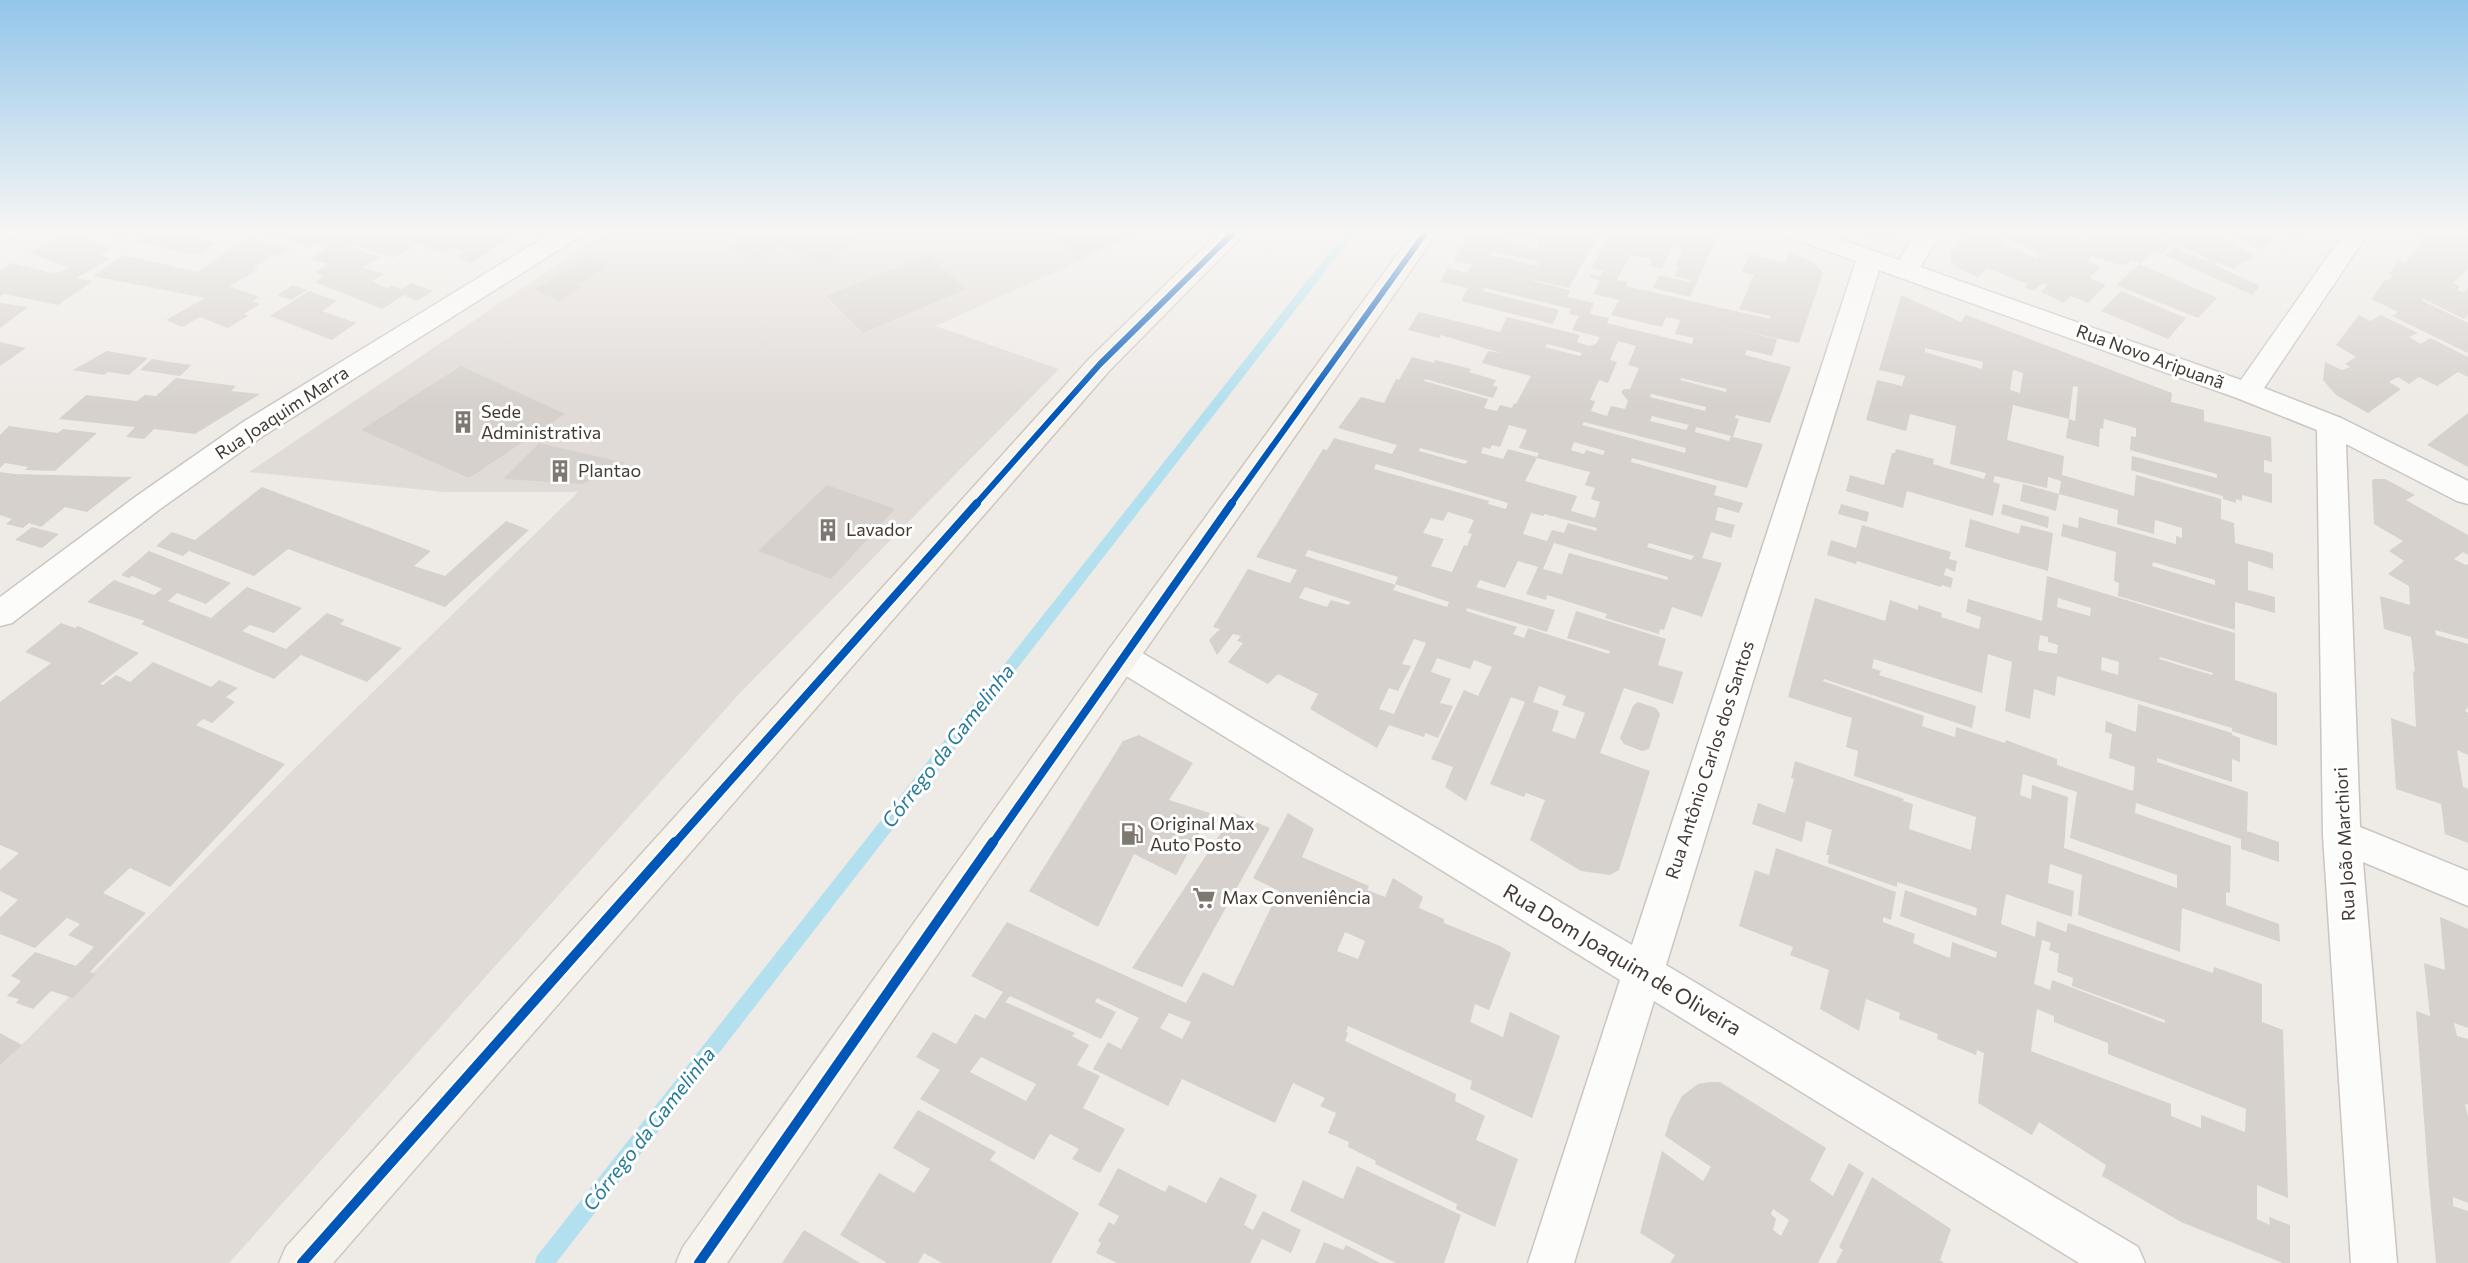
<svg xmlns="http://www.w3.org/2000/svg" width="2468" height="1263" font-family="Commissioner,sans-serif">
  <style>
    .industrial { fill: #e1dbd7 }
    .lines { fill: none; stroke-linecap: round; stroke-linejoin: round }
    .stream { fill: #b3e0ee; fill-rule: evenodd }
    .building { fill: #d6d1cd; fill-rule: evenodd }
    .minor-casing { stroke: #cac6c2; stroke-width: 3 }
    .tertiary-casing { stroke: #cac6c2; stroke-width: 3 }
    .secondary-casing { stroke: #cfc7be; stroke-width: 3 }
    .minor { fill: #fcfcfb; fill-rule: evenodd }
    .tertiary { fill: #fcfcfb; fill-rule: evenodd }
    .secondary { fill: #f6f2ec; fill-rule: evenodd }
    .cycleway-far2-casing { stroke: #fff; stroke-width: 9 }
    .cycleway-far1-casing { stroke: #fff; stroke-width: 11 }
    .cycleway-casing { stroke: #fff; stroke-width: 14 }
    .cycleway-far2 { stroke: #0057b8; stroke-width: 6 }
    .cycleway-far1 { stroke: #0057b8; stroke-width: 8 }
    .cycleway { stroke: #0057b8; stroke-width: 10 }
    .labels { text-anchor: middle; stroke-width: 6; stroke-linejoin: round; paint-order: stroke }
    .street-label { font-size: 18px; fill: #433a32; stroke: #fff }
    .poi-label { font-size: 18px; fill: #433a32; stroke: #fff; text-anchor: start }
    .water-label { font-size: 20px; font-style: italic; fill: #257a99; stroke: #fff }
    .near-street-label { font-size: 21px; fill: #433a32; stroke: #fff }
  </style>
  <rect width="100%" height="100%" fill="#eeeae6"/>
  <polygon class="industrial" points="610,229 1148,229 936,326 1059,369 739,694 229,1263 0,1263 0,1067 294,769 578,492 445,492 249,472"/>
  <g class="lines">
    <polygon class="stream" points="1348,229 1358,229 556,1263 535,1263 537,1256"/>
  </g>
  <g class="building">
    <polygon points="87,229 164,229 162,230 217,243 202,253 196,252 193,254 134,241 141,236 129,233 122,238"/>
    <polygon points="243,229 297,229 316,234 326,229 378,229 386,233 394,229 536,229 530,232 523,229 471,263 457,258 465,252 451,248 443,253 417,244 393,258 351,244 348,246 380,257 363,267 384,274 372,281 387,288 391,285 402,289 411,283 433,291 417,301 404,295 382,309 315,282 324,276 315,272 328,264 310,259 327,248 315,244 308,248 303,247 306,245"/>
    <polygon points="716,229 801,229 777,246 806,229 868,229 826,263 777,246 759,260 728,247 741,239"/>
    <polygon points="1045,229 1146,229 1080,257"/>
    <path d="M1474,229H1645L1654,231L1655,229H1681L1680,231L1692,233L1696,230L1717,236L1690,297L1653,288L1659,275L1690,282L1691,280L1674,276L1678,267L1675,266L1684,249L1672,246L1662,269L1650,266L1652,259L1630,255L1617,280L1628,282L1626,286L1770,319L1771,316L1739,309L1754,275L1742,272L1750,254L1786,263L1790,253L1814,262L1823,273L1799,343L1714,325L1777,339L1772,356L1747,350L1745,355L1791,367L1770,423L1736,415L1735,418L1739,419L1733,437L1763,444L1747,488L1632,458L1631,462L1717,486L1714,495L1743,503L1739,513L1718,507L1715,520L1735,525L1731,538L1711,532L1702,558L1722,563L1702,617L1672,607L1664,630L1660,629L1659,634L1605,618L1607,614L1547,595L1546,600L1526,594L1538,567L1518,561L1505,588L1480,580L1476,587L1555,610L1547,632L1467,608L1466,611L1517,627L1513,634L1524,638L1528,628L1609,654L1610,651L1567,638L1576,611L1666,639L1658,665L1683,672L1673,704L1624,688L1600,753L1650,771L1619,870L1610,875L1581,871L1530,840L1545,800L1526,793L1524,797L1490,784L1525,702L1511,697L1466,801L1445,787L1453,767L1431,759L1464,690L1478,696L1492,667L1474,660L1470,669L1437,658L1431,672L1451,679L1440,703L1453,706L1438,738L1425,733L1424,737L1389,725L1377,748L1310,709L1318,694L1278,674L1268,684L1228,662L1243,643L1237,641L1241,636L1233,634L1217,655L1209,640L1220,629L1213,627L1248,569L1290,583L1297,570L1256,557L1323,449L1327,450L1334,438L1392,454L1397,445L1338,428L1361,397L1384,403L1396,379L1399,380L1412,357L1434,363L1435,360L1471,369L1469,372L1496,380L1493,386L1498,387L1493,398L1425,379L1424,381L1488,399L1484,408L1497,411L1500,405L1512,408L1514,403L1516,404L1531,376L1482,363L1488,351L1501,353L1441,335L1439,338L1408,330L1419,312L1500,332L1507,317L1580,335L1577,342L1589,346L1596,344L1600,337L1572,330L1579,316L1569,314L1571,309L1485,288L1482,291L1559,310L1553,324L1461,301L1468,288L1440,282L1448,268L1466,273L1472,265L1453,260ZM1602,229L1610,231L1592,268L1604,271L1601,276L1591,274L1590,278L1600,281L1593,294L1619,300L1611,315L1662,327L1666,317L1680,320L1675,334L1694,338L1692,344L1607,323L1609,318L1590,314L1594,303L1567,297L1570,290L1496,272L1569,288ZM1508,233L1540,241L1536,249L1504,239ZM1492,251L1540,262L1538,266L1490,255ZM1618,341L1636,346L1628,365L1639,368L1630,389H1624L1621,392L1628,401L1625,409L1611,406L1607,416L1591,411L1595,401L1590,400L1599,380L1608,383L1617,362L1610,360ZM1547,344L1582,353L1580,356L1545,347ZM1681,378L1727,389L1726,392L1680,380ZM1651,394L1706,407L1705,411L1650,397ZM1652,416L1689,425L1686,430L1650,421ZM1584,422L1686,448L1685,453L1582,425ZM1509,425L1527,430L1519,448L1539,453L1537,457L1508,449L1503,459L1481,453L1483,447L1490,449L1492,445L1500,447ZM1696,427L1731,436L1729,441L1695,432ZM1574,442L1605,451L1603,455L1586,450L1584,454L1571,450ZM1420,448L1468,461L1465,464L1419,451ZM1537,458L1590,472L1585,485L1595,488L1591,499L1600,502L1595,518L1571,511L1577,496L1525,481ZM1376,464L1408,473L1508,503L1506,509L1488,504L1489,501L1374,469ZM1448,512L1474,520L1468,533L1472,534L1467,546L1464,545L1452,572L1431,566L1444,539L1423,533L1431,518L1443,521ZM1531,513L1544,516V514L1597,528L1596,531L1568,523L1564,533L1552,530L1547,541L1523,534ZM1554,543L1668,577L1667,580L1569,553L1562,574L1543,569ZM1649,543L1694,556L1691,560L1647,547ZM1308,550L1398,577L1395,584L1449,602L1447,607L1393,590L1396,585L1305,556ZM1305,587L1351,602L1348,605L1331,600L1327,607L1299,598ZM1414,639L1426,643L1394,714L1379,709L1389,688L1398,691L1411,666L1402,664ZM1539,686L1566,696L1562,705L1585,713L1575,739L1552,731L1559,711L1533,702Z"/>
    <polygon points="1844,229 1900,229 1889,239 1863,236"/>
    <path d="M1976,229H2067L2063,232L2088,242L2097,234L2089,231L2092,229H2139L2172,245L2161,254L2153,251L2140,264L2132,260L2127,265L2117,264L2092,256L2087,261L2101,266L2090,278L2106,285L2088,303L2071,296L2064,303L2041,292L2048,285L2043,283L2033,291L2025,287L2027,284L1987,268L1978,277L1963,271L1951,262L1950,251ZM2007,238L2042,254L2037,258L2001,243Z"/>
    <polygon points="2166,229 2200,229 2240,246 2238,247 2255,255 2233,269 2217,262 2213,264 2260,286 2252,295 2164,255 2175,247 2206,261 2209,259 2156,235"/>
    <polygon points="2218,229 2250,229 2274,240 2258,249"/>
    <polygon points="2278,229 2296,229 2304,232 2298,238"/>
    <polygon points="2431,229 2454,229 2468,235 2468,269 2453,283 2460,286 2457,290 2464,292 2468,288 2468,315 2464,319 2424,299 2421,300 2468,323 2468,353 2392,316 2398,312 2371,299 2385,280 2388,281 2394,276 2389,274 2398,261 2405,263 2424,239 2416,236 2420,231 2427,233"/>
    <polygon points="69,232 111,248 99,255 110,259 76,278 93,281 58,305 4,294 0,296 0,271 12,263 54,274 69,268 30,253"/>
    <polygon points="247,237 290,249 282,255 272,254 253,269 258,270 229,286 259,297 253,301 260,304 244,314 248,316 228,328 200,317 182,327 166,320 205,298 93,276 123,255 198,272"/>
    <polygon points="928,255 966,289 863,333 826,296"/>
    <polygon points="587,258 607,266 577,286 582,287 560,301 534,290"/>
    <polygon points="2140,264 2217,298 2198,318 2116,285"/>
    <polygon points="293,285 307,290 291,300 277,295"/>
    <polygon points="309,291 337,301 322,311 356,323 332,340 270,316"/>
    <polygon points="2121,291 2186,318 2168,339 2101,311"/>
    <path d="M1901,295L1961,322L1966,315L2172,393L2171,402L2204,410V421L2271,437L2272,462L2264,460V472L2272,474V503L2242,495V501L2236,499V503L2223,499V496L2131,470L2132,456L2217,478V474L2130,450L2131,436L2136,437V428L2104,419L2103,429L2100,428L2099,447L2066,438L2069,419L2013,405L2007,440L2064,456L2062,475L2134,496L2136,475L2221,499V519L2234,523L2235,543L2273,553V569L2248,561V590L2275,597V613L2235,602V630L2118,596L2119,583L2114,581L2116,552L2061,536L2063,524L2078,528L2079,517L2176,544V536L2182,538V528L2155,520L2154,534L2117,524L2118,510L2059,494L2056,511L2020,501L2023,484L2059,494L2061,481L2048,477L2047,488L1995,476L1993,482L2000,484L1993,516L1907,491L1903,508L1846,491L1850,475L1884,485L1892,453H1895L1896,449L1934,459L1933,464L1984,479L1986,473L1950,464L1956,426L1910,414L1906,431L1866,420L1877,380L1902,386L1905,376L1879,370ZM1925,348L1983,362L1982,369L1925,352ZM2013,370L2023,373L2020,393L2010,390ZM2073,386L2078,387L2075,421L2069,419ZM2153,562L2215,580V585L2152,566Z"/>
    <polygon points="0,303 28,307 0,328"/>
    <polygon points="2359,315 2370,321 2381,315 2418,333 2409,337 2421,344 2430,338 2468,357 2468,377 2458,372 2437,386 2419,377 2409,384 2398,377 2389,382 2401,389 2368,413 2336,395 2323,380 2325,362 2342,370 2350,367 2345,364 2356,357 2336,345"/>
    <polygon points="0,342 26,348 0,366"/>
    <polygon points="107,351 148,358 129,375 108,372 104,375 73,370"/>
    <polygon points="152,359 176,363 191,365 180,376 140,370"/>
    <polygon points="461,366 565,414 469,478 361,430"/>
    <polygon points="176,378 236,386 231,391 260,394 195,434 154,429 144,439 126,437 135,427 59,419 86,395 137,401 145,395 156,396"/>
    <polygon points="2468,413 2468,467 2427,445"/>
    <polygon points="9,426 58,433 63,429 97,433 55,471 25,470 28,467 5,463 0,468 0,435"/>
    <polygon points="539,443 626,463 582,484 503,479"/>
    <polygon points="0,472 14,474 132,477 87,512 65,507 41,527 29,523 23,528 6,524 12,519 0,515"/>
    <polygon points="2374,479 2385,479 2415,495 2406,500 2468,535 2468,555 2463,552 2454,559 2466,565 2468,564 2468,639 2435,630 2436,635 2468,644 2468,707 2465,711 2468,713 2468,755 2457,750 2463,787 2468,789 2468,843 2445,834 2441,804 2396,789 2391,718 2416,727 2413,671 2415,672 2411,637 2384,629 2380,596 2410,605 2409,586 2388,574 2404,561 2389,551 2403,541 2374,524 2372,480"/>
    <polygon points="827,485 895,509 831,579 758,551"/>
    <polygon points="262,487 431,551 414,566 445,576 506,521 529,530 445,607 288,549 254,576 189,551 183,556 156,546 172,532 195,540"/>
    <polygon points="1841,504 1869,512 1867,522 1838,514"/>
    <polygon points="2003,504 2049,517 2048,528 2001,514"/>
    <polygon points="1970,519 2019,534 2021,525 2053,533 2048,571 1965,547"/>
    <polygon points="1862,525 1951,552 1949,559 1957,561 1955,572 1946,568 1944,575 1953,578 1951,588 1942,585 1941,587 1857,561 1856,564 1827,555 1831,540 1856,548"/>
    <polygon points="32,527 59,534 42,548 15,540"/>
    <polygon points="149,551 231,583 206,604 177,593 168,601 211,618 247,587 302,608 274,633 250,625 242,631 286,649 327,613 345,620 340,624 402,648 367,682 301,655 274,679 141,624 145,621 87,602 114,580 154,595 162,589 132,576 129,578 121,575"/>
    <path d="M2047,576L2235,633V680L2277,693V746L2232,731V728L2057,676L2055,696L2034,689L2030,719L2005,711L2012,662L1988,654L1982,693L1874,659L1872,668L1881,671L1879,675L1976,706L1972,728L1824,679L1823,681L1924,716L1922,726L1955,737L1956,727L2005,743L2006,740L2057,759V765L2133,791L2135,767L2109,758L2112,734L2105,732L2106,721L2136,732L2138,704L2232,733V735L2240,738V762L2232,759V782L2157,758V762L2248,792L2247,831L2279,842V862L2241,849V839L2136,803L2135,813L2231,846L2230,893L2226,892V905L2279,924L2280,942L2182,908L2180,952L2078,915L2082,875L2050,864L2048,883L2074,891L2072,917L2006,894L2001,924L2035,937L2037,921L2066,932L2068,923L2213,973L2214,967L2262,984V1022L2283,1030L2288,1198L2257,1185V1219L2270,1225L2269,1217L2290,1225V1263H2283L2181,1222L2102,1176L2106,1165L2039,1122L2032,1135L1978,1103L1984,1053L1977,1050L1976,1055L1937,1039L1938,1034L1899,1019L1900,1013L1866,999L1859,1031L1820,1009L1829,970L1790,955L1793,947L1739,926L1755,870L1769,875L1776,848L1896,892L1891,920L1883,917V922L1915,934L1913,943L1950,958L1952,942L1996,958L1997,952L1900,916L1905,890L1976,916L1977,908L1897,882V887L1828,863L1829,855H1826L1832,830L1806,821L1802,842L1752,824L1758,803L1785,813L1794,779L1791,778L1795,761L1904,799L1903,801L1913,804L1909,829L1971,850L1976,817L1854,776L1858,751L1846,747L1852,718L1788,697L1815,598L1885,621L1890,600L1918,610V605L1942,613L1941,617L1979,629L1981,617L1966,612L1968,599L2042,621ZM2058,598L2091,608L2090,616L2057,607ZM2040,635L2048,637V642L2058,645L2057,654L2038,650ZM2102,657L2119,662L2118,675L2101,670ZM2160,657L2213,673L2212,675L2159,659ZM2023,774L2077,792L2070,838L2177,875V888L2064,848L2068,797L2032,785L2031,799L2020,795ZM2042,940L2051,943L2049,950L2059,954L2057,972L2073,978L2072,986L2165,1020V1023L2052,980L2050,990L2034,984ZM2037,1009L2054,1016V1022L2108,1043V1054L2246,1109L2245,1132L2201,1115V1128L2171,1116V1104L2031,1051Z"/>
    <polygon points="61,623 75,628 78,626 139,653 100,684 103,685 116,675 130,682 153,662 211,687 219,680 238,688 226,697 235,702 212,723 203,719 196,725 285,764 170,887 130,868 103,893 146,913 90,972 96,974 73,998 51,991 33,1009 16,1003 19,999 7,996 21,981 11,976 35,952 76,966 94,947 68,935 80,924 63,916 67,918 35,948 0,934 0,917 18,900 0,891 0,870 19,853 0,845 0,702 51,663 25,652"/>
    <polygon points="1638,702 1656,708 1660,714 1649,749 1642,751 1624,744 1620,738 1633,706"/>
    <polygon points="1139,735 1193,763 1169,800 1210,813 1176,875 1134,854 1098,927 1029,891 1123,741"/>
    <polygon points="1234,813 1270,828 1182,987 1132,968"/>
    <path d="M1288,813L1314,829L1302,857L1369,886L1367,890L1385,897L1393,878L1423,897L1419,908L1444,919V923L1500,946L1511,953L1489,1010L1475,1004L1470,1022L1503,1037L1510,1012L1560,1036L1532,1118L1470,1089L1472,1081L1348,1026L1346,1032L1348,1033L1345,1041L1456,1094L1455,1101L1485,1116L1476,1140L1518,1159L1495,1227L1456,1209L1457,1204L1375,1164L1376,1161L1348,1147L1349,1142L1328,1133L1336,1113L1320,1106L1325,1098L1293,1083L1275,1123L1182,1079L1168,1106L1093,1069L1108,1042L1121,1049L1139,1018L1097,998L1095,1002L1116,1012L1101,1039L1010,996L1005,1002L1075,1033L1072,1036L1089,1045L1077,1065L1100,1076L1083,1108L1125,1129L1100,1173L1072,1159L1079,1149L1050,1134L1034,1160L920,1099L940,1070L916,1057L933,1032L956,1044L975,1014L985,1019L1003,992L971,976L1007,922L1186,1003L1203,972L1233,986L1279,891L1253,878ZM1345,932L1365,941L1358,959L1337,951ZM1169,1013L1191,1022L1182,1039L1160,1028ZM981,1057L1036,1084L1026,1101L970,1072Z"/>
    <polygon points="2440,917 2468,929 2468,1028 2454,1023 2457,1036 2468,1039 2468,1105 2465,1104 2468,1117 2468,1203 2453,1197 2453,1206 2468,1211 2468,1263 2436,1263 2429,1187 2416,1011 2430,1016 2424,963 2445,970"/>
    <polygon points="0,1033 22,1045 0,1066"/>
    <path d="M1710,1082H1720L1826,1148L1810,1180L1833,1196L1849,1163L1864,1173L1818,1263H1670L1675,1255L1640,1233L1662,1151L1703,1181L1711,1167L1665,1136L1670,1119L1682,1096L1698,1084ZM1773,1209L1789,1220L1781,1236L1773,1230L1776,1219L1771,1214Z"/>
    <polygon points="918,1110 996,1152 990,1160 1079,1213 1051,1263 942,1263 924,1253 918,1263 887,1263 840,1235 879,1173 914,1193 930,1169 893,1148"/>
    <polygon points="1357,1166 1461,1215 1444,1263 1396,1263 1290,1211 1303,1180 1343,1199"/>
    <polygon points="1118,1168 1165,1192 1169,1185 1206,1203 1220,1177 1257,1195 1244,1225 1253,1230 1263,1211 1301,1230 1291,1253 1262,1239 1250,1263 1117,1263 1096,1253 1101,1243 1098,1241 1109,1222 1114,1225 1119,1216 1098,1205"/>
    <polygon points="1872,1177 1951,1229 1940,1260 1944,1263 1836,1263 1843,1250 1839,1247"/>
    <polygon points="804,1230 860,1263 782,1263"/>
    <polygon points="1324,1242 1343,1250 1346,1245 1380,1263 1315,1263"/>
  </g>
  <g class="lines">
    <g class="minor-casing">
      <g id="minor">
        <polygon points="0,229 23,229 20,234 0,242"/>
        <polygon points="1777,229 1811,229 1899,260 1913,238 1922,229 1948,229 1932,247 1920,267 2241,380 2347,229 2371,229 2264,388 2341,418 2468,481 2468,504 2457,501 2346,444 2360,827 2468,871 2468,906 2363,862 2397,1263 2351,1263 2323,836 2317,430 2237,398 1879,270 1666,965 2138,1247 2145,1263 2079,1263 1654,1001 1574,1263 1528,1263 1620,980 1110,666 1105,657 1110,648 1122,644 1134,648 1632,945 1856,261 1780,234"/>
      </g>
    </g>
    <g class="tertiary-casing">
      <polygon id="tertiary" points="558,229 587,229 584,234 263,436 160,509 12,623 0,626 0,597 138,495 243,422"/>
    </g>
    <g class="secondary-casing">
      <g id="secondary">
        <polygon points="1223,229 1249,229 1110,370 333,1263 279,1263 286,1247 1090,358"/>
        <polygon points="1416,229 1440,229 1134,666 727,1263 676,1263 683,1247 1110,648"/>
      </g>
    </g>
    <use href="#minor" class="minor"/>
    <use href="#tertiary" class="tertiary"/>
    <use href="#secondary" class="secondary"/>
    <g class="cycleway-far2-casing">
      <g id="cycleway-far2">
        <polyline points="976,504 1100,364 1237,229"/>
        <polyline points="1231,504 1428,229"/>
      </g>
    </g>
    <g class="cycleway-far1-casing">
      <g id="cycleway-far1">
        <polyline points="674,844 977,503"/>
        <polyline points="992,844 1232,503"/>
      </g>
    </g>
    <g class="cycleway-casing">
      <g id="cycleway">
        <polyline points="302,1263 675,842"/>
        <polyline points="699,1263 993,842"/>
      </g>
    </g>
    <use href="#cycleway-far2" class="cycleway-far2"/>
    <use href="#cycleway-far1" class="cycleway-far1"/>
    <use href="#cycleway" class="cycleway"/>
  </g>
  <linearGradient id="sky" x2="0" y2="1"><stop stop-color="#93c6ea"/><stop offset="0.57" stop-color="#f7f6f4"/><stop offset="1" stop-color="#f7f6f4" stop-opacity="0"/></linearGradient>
  <rect width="2468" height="405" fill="url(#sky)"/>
  <defs>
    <g id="building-bare" transform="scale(1.8)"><path d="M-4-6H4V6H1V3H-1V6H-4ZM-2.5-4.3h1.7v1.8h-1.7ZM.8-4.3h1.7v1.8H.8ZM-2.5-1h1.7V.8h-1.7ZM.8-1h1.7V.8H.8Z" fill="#7f7871" stroke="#fff" stroke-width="2.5" paint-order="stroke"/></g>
    <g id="fuel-bare" transform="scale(1.8)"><path d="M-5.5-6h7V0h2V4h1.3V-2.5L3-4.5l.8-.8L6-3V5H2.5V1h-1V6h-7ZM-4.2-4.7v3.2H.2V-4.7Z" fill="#7f7871" stroke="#fff" stroke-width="2.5" paint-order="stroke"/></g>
    <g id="supermarket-bare" transform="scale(1.8)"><path d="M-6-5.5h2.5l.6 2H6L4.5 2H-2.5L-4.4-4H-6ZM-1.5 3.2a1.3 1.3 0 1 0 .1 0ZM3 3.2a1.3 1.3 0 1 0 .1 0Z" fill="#7f7871" stroke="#fff" stroke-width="2.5" paint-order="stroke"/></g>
  </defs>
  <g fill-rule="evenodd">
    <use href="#building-bare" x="463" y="422"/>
    <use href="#building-bare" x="560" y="471"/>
    <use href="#building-bare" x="828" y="530"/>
    <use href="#fuel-bare" x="1132" y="834"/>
    <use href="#supermarket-bare" x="1204" y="898"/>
  </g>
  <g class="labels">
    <g class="street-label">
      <text transform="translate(2150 357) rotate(20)" y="6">Rua Novo Aripuanã</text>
      <text transform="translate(282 413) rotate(-33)" y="6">Rua Joaquim Marra</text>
      <text transform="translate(1710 760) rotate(-72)" y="6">Rua Antônio Carlos dos Santos</text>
      <text transform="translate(2345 844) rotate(-93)" y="6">Rua João Marchiori</text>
    </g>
    <g class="poi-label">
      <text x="481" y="418">Sede<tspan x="481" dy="21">Administrativa</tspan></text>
      <text x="578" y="477">Plantao</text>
      <text x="846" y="536">Lavador</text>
      <text x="1150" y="830">Original Max<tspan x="1150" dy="21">Auto Posto</tspan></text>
      <text x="1222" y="904">Max Conveniência</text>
    </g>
    <g class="water-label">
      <text transform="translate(948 746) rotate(-52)" y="7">Córrego da Gamelinha</text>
      <text transform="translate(649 1129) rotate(-52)" y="7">Córrego da Gamelinha</text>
    </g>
    <g class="near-street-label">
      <text transform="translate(1622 960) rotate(31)" y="7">Rua Dom Joaquim de Oliveira</text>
    </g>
  </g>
</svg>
